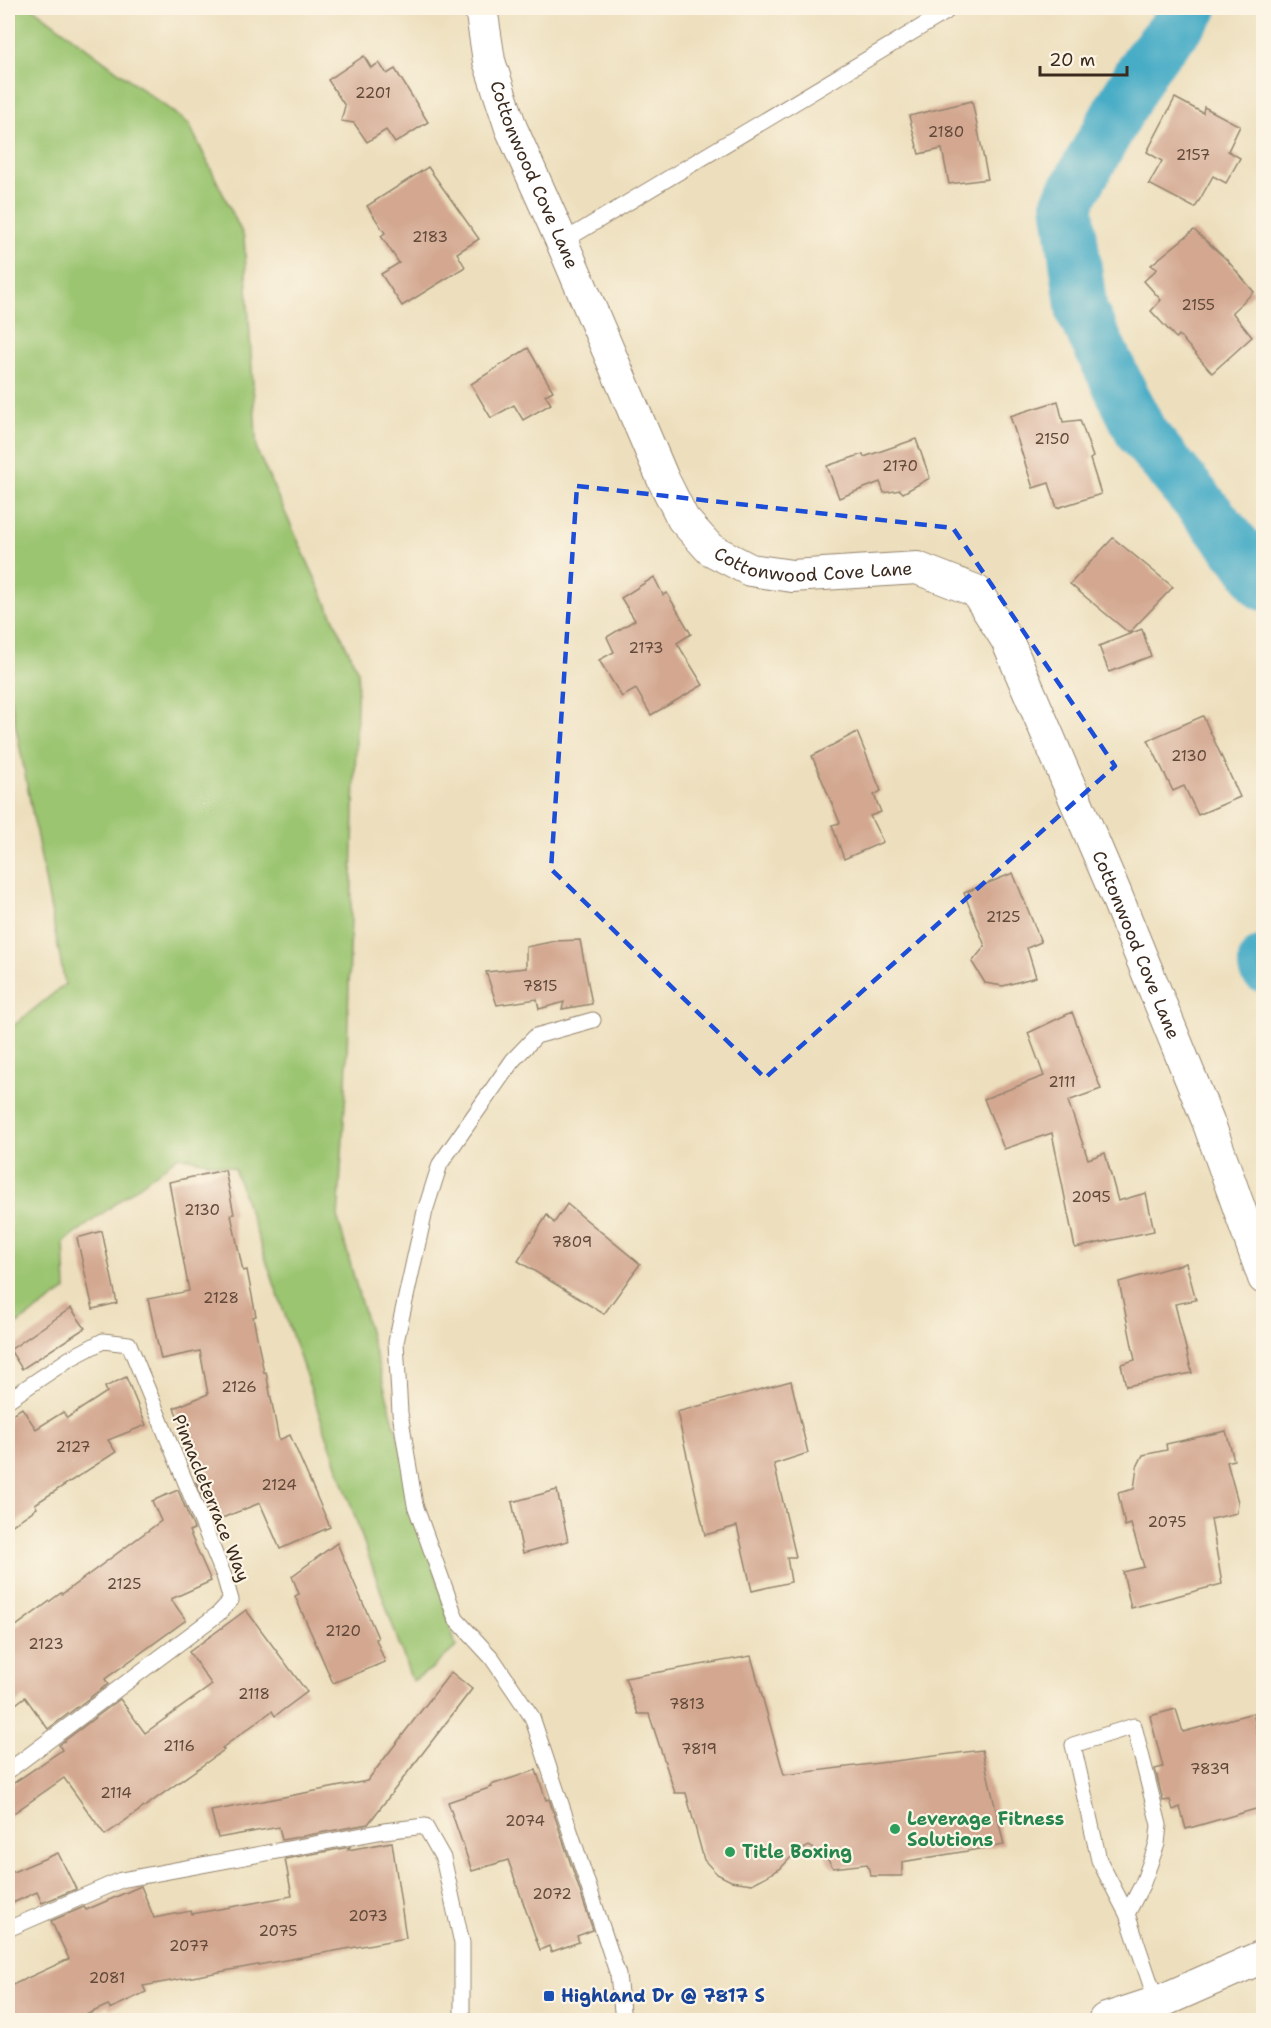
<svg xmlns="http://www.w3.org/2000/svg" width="1271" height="2028" font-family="'Shantell Sans',sans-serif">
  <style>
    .green { fill: #9bc571; stroke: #6b7848; stroke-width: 1.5 }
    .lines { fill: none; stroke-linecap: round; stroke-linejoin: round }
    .river { stroke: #46acc6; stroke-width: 52 }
    .building { fill: #d3a790 }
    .service-casing { stroke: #94846e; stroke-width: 17 }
    .minor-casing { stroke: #94846e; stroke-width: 34 }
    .primary-casing { stroke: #94846e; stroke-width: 35 }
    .service { stroke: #fff; stroke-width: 15 }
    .minor { stroke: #fff; stroke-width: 32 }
    .primary { stroke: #fff; stroke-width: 33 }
    .marked { fill: none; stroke: #1d4ed8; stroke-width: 4.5; stroke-dasharray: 12 8; stroke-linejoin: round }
    .leisure-dot { fill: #2e9e5b; stroke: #fcf5e5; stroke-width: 2 }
    .transit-dot { fill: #1a4fb4; stroke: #fcf5e5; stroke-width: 2 }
    .labels { text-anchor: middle; stroke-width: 4.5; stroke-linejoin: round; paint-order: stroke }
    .number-label { font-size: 15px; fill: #61493a }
    .street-label { font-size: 18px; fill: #3b2a1e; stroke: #fcf5e5 }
    .leisure-label { font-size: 18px; font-weight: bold; fill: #27864d; stroke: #fcf5e5; text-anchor: start }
    .transit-label { font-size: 18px; font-weight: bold; fill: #164399; stroke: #fcf5e5; text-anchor: start }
  </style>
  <rect width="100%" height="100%" fill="#fcf5e5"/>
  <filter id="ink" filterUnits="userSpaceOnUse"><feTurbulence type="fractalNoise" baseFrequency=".0167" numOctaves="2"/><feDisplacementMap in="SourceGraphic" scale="12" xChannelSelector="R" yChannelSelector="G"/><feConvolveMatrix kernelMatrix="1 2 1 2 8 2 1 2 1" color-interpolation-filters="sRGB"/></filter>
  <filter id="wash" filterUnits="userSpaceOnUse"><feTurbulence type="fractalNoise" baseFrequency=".008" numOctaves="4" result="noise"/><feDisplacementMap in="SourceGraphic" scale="24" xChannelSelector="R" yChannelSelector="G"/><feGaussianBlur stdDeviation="1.35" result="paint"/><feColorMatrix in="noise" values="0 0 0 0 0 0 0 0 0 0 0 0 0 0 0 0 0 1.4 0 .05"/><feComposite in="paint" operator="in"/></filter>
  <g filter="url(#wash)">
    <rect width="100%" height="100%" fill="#eddfbd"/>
    <polygon class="green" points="8,8 33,8 189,124 244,237 257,451 358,672 346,1089 338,1219 456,1647 430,1670 412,1681 234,1168 179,1156 64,1242 66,1290 8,1330 8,1030 65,984 11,701 8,694"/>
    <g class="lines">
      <g class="river">
        <polyline points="1192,8 1146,63 1067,203 1082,312 1142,434 1252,566 1264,585"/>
        <polyline points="1264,961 1264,967"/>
      </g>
    </g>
    <g id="blocks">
      <g class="building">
        <polygon points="364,56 371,68 379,63 387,74 395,69 428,122 395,143 386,130 367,142 354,123 341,121 345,106 328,80"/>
        <polygon points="1175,98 1203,113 1204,107 1240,126 1228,151 1240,158 1226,183 1213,176 1195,208 1149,184 1162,161 1147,152"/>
        <polygon points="972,101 988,179 949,184 942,149 919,154 909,116"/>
        <polygon points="428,167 479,239 457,253 465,267 402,306 381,274 399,263 381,236 385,233 367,206"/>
        <polygon points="1194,230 1227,260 1254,292 1232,312 1252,337 1212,373 1179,335 1176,338 1151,311 1161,300 1144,281 1157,269 1151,265"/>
        <polygon points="528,348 553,391 545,395 551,404 523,420 514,405 491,418 471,384"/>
        <polygon points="1058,401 1063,422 1080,420 1093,457 1090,459 1101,494 1057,508 1049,483 1033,488 1010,416"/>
        <polygon points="916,439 930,478 903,493 900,490 884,493 880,482 839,498 827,466 863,454 864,457"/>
        <polygon points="1113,538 1173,587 1129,633 1070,584"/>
        <polygon points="654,577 663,595 667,593 691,634 677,643 703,685 651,715 636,689 622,697 599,660 614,652 607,637 635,620 621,598"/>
        <polygon points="1142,629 1151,656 1109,672 1099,646"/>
        <polygon points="1203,716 1240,797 1198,815 1184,786 1173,791 1148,740"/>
        <polygon points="857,732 881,791 874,795 881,812 870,816 883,842 844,859 832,825 840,823 812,756"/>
        <polygon points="1013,873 1041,942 1027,948 1036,977 1003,986 985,983 972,962 985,946 964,893"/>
        <polygon points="580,940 592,1004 562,1009 564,1002 539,1009 537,999 497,1005 486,972 526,968 526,947 556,941"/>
        <polygon points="1072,1012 1101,1089 1068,1101 1088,1159 1105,1153 1118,1201 1146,1193 1154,1231 1075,1248 1052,1133 1004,1149 984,1099 1044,1076 1028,1033"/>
        <polygon points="225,1170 234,1214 231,1215 243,1271 247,1270 256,1316 253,1317 264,1373 266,1372 279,1440 290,1435 330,1527 280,1549 260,1503 212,1522 196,1482 204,1478 174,1408 208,1394 200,1351 161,1359 148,1299 189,1291 169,1182"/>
        <polygon points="567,1204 640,1264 604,1314 518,1261 547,1215 554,1223"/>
        <polygon points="102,1231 117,1303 93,1309 77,1238"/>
        <polygon points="1186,1263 1196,1300 1175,1304 1192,1373 1126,1386 1121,1364 1135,1360 1119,1282"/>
        <polygon points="71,1308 85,1328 22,1369 10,1350"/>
        <polygon points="126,1377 146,1425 108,1440 116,1452 35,1504 37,1508 8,1528 8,1417 22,1408 36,1429 63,1412 67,1418 107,1392 105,1387"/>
        <polygon points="791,1381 808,1453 774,1464 796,1557 787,1557 791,1582 752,1591 737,1526 705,1535 677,1412"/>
        <polygon points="1226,1431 1234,1460 1227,1462 1238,1502 1237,1513 1211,1519 1222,1584 1131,1608 1123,1572 1144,1567 1131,1524 1125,1526 1118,1493 1134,1489 1137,1467 1143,1455 1167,1450 1166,1444"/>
        <polygon points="178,1490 194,1529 189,1531 211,1581 171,1599 186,1620 105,1679 108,1684 48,1729 25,1697 8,1710 8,1632 61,1593 62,1594 161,1521 152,1501"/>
        <polygon points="557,1490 568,1541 523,1553 512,1502"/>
        <polygon points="337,1543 378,1638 376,1639 385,1662 333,1683 295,1596 299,1594 292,1576"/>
        <polygon points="246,1610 307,1692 275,1716 272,1711 222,1748 224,1750 105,1835 64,1778 8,1817 8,1787 62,1750 59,1745 120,1699 145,1733 212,1685 189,1652"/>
        <polygon points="751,1656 784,1775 982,1750 1004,1845 902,1862 902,1876 871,1876 867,1864 833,1868 825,1855 809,1846 794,1854 780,1869 752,1884 731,1881 717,1874 704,1860 686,1793 675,1793 649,1714 638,1714 625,1678"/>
        <polygon points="451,1672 472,1689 368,1824 282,1840 279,1827 218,1838 211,1811 367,1781"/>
        <polygon points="1176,1709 1183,1732 1253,1713 1263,1761 1263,1807 1186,1829 1180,1807 1173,1810 1170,1800 1163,1801 1155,1769 1163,1767 1150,1716"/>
        <polygon points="536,1770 546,1800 549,1799 593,1930 577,1936 579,1942 551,1952 549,1946 540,1950 508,1860 472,1871 448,1802 492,1787 491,1785"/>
        <polygon points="392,1842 406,1938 143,1986 146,1992 110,2009 108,2005 75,2020 8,2020 8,1987 69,1959 51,1921 84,1907 86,1910 141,1886 154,1918 191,1911 192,1914 292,1896 285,1859 350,1847 348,1850"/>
        <polygon points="58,1853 76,1889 42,1903 37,1892 8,1905 8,1874"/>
      </g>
    </g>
  </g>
  <g filter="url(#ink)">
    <use href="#blocks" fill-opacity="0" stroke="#94846e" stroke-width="1.5"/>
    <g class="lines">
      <g class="service-casing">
        <g id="service">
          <polyline points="562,242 946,12"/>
          <polyline points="593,1020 536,1036 513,1060 440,1164 425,1211 396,1342 400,1413 415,1505 456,1619 492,1658 532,1717 618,1975 623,2020"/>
          <polyline points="8,1400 69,1359 103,1341 129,1344 224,1576 231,1600 218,1614 8,1771"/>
          <polyline points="1127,1914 1099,1860 1073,1745 1134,1726 1159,1825 1157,1844 1143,1883 1127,1914 1157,2003"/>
          <polyline points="8,1929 121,1880 384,1831 425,1826 443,1858 462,1943 462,2020"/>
        </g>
      </g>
      <g class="minor-casing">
        <g id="minor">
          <path id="s1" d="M481,8L489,61L511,128L562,242L663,479L683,519L710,549L750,570L792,576L917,568L976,591L1007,640L1114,890L1208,1121L1264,1278"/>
        </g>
      </g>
      <g class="primary-casing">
        <polyline id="primary" points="1105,2020 1157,2003 1264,1956"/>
      </g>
      <use href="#service" class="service"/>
      <use href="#minor" class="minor"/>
      <use href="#primary" class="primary"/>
    </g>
  </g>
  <path class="marked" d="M577,486L953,528L1115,766L765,1078L551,869Z"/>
  <g class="leisure-dot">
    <circle cx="895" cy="1829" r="6"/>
    <circle cx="730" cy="1852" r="6"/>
  </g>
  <rect class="transit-dot" x="543" y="1990" width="12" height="12" rx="3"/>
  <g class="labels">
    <g class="number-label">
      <text x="373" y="98">2201</text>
      <text x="946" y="137">2180</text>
      <text x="1193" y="160">2157</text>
      <text x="430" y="242">2183</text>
      <text x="1198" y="310">2155</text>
      <text x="1052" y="444">2150</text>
      <text x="900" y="471">2170</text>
      <text x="646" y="653">2173</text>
      <text x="1189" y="761">2130</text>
      <text x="1003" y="922">2125</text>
      <text x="540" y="991">7815</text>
      <text x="1062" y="1087">2111</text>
      <text x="1091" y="1202">2095</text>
      <text x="202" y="1215">2130</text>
      <text x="572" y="1247">7809</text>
      <text x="221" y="1303">2128</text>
      <text x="239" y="1392">2126</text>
      <text x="73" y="1452">2127</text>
      <text x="279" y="1490">2124</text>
      <text x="1167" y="1527">2075</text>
      <text x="124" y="1589">2125</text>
      <text x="343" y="1636">2120</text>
      <text x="46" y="1649">2123</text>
      <text x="254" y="1699">2118</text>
      <text x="687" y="1709">7813</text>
      <text x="179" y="1751">2116</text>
      <text x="699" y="1754">7819</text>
      <text x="1210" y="1774">7839</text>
      <text x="116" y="1798">2114</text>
      <text x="525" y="1826">2074</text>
      <text x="552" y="1899">2072</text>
      <text x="368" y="1921">2073</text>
      <text x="278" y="1936">2075</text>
      <text x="189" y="1951">2077</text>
      <text x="107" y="1983">2081</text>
    </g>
    <g class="street-label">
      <text dy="6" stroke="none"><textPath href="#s1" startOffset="176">Cottonwood Cove Lane</textPath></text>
      <text dy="6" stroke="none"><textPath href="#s1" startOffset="699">Cottonwood Cove Lane</textPath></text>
      <text dy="6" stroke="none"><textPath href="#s1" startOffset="1257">Cottonwood Cove Lane</textPath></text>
      <text transform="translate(211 1498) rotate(68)" y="6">Pinnacleterrace Way</text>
    </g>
    <g class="leisure-label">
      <text x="907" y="1825">Leverage Fitness<tspan x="907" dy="21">Solutions</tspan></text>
      <text x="742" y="1858">Title Boxing</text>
    </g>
    <g class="transit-label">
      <text x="561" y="2002">Highland Dr @ 7817 S</text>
    </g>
  </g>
  <rect width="1271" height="2028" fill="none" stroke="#fcf5e5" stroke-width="30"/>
  <path d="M1040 66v9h87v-9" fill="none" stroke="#3b2a1e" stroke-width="3"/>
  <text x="1049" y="66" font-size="18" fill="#3b2a1e" stroke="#fcf5e5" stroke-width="4.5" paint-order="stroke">20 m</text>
</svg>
